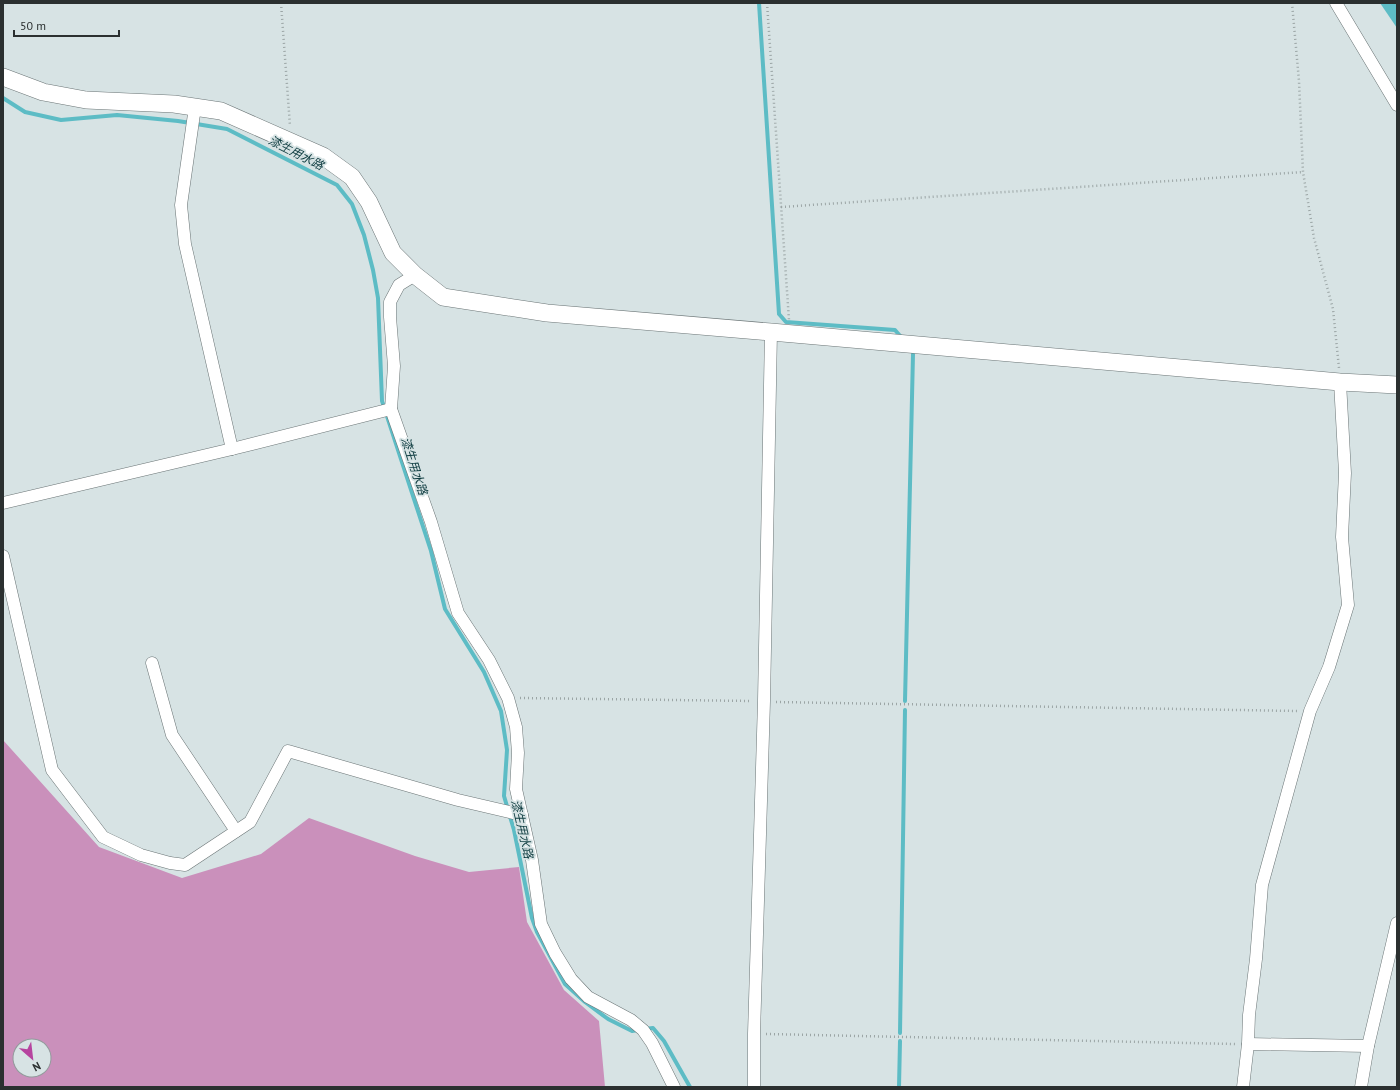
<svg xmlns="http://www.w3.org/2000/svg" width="1400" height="1090" font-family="'PT Sans','Noto Sans JP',sans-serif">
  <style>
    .forest { fill: #ca90bb; fill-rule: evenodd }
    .water { fill: #5dbcc5 }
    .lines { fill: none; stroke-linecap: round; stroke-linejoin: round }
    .stream { stroke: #5dbcc5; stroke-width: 4 }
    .street-casing { stroke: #6b7576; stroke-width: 13 }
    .secondary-casing { stroke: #6b7576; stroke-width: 18 }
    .path { stroke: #9ba5a5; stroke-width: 2.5; stroke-dasharray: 1 3; stroke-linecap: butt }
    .street { stroke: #fff; stroke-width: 12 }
    .secondary { stroke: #fff; stroke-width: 17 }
    .labels { text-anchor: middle; stroke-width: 3.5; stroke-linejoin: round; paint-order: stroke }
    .water-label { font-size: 12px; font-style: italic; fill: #0e3c40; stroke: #d7e3e4 }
  </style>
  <rect width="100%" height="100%" fill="#d7e3e4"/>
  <path class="forest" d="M3,740L99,847L182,878L261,854L309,818L415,856L469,872L519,867L527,922L564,990L599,1021L605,1087H3ZM20,1046H44V1070H20Z"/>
  <polygon class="water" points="1380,3 1397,3 1397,28"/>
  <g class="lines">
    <g class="stream">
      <polyline points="759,3 779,314 786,322 895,330 901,337"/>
      <polyline points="3,98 25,112 61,120 117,115 178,121 227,129 337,185 352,204 364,235 373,270 378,298 382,401 431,551 445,609 484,672 501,711 507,750 504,796 514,830 532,918 537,932 565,984 585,1002 608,1019 632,1031 638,1030"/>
      <polyline points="905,701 913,354"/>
      <polyline points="645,1029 653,1028 664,1041 690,1087"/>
      <polyline points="900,1033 905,710"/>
      <polyline points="899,1087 900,1041"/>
    </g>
    <g class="street-casing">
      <g id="street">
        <polyline points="1336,3 1397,105"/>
        <polyline points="195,107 181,205 185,244 232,449"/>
        <polyline points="415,275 399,285 390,302 390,317 394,366 391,409 431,522 458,613 489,660 508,698 516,727 518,753 516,789 532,860 541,924 555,953 571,979 588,997 631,1020 643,1030 652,1043 674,1087"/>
        <polyline points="3,503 232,449 391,409"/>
        <polyline points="3,556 52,770 103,837 141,855 170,863 185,865 250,822 288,751 458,800 522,815"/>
        <polyline points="152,663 172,735 236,831"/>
        <polyline points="1248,1044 1368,1046"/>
        <polyline points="754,1087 754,1034 764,701 771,332"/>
        <polyline points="1243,1087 1248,1044 1249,1015 1256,959 1262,885 1310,711 1329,667 1348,605 1342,537 1345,473 1340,382"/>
        <polyline points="1361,1087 1368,1046 1397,923"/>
      </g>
    </g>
    <g class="secondary-casing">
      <polyline id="secondary" points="3,77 43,92 86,100 174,104 221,111 323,156 352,177 369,202 393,253 415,275 443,297 547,313 771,332 1340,382 1397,385"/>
    </g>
    <g class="path">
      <polyline points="281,3 290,126"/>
      <polyline points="767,3 789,320"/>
      <polyline points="1292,3 1299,81 1303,172 1314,238 1333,309 1339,368"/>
      <polyline points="781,207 1303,172"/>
      <polyline points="520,698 751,701"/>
      <polyline points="776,702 1297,711"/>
      <polyline points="766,1034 1235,1044"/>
    </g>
    <use href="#street" class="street"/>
    <use href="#secondary" class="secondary"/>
  </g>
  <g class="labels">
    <g class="water-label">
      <text transform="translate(296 153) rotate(27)" y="4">漆生用水路</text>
      <text transform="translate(414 466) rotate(72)" y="4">漆生用水路</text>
      <text transform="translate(522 829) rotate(77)" y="4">漆生用水路</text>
    </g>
  </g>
  <rect width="1400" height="1090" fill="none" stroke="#2b3030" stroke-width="8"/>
  <g transform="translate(32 1058) rotate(152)"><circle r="19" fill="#d7e3e4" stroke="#929b9c"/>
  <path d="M0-3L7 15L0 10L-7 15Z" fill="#b6449f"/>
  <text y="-6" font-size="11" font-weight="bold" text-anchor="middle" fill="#2b3030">N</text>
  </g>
  <path d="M14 30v6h105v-6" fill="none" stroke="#2b3030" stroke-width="2"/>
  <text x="20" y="30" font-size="12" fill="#2b3030" stroke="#d7e3e4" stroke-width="3" paint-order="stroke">50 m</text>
</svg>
